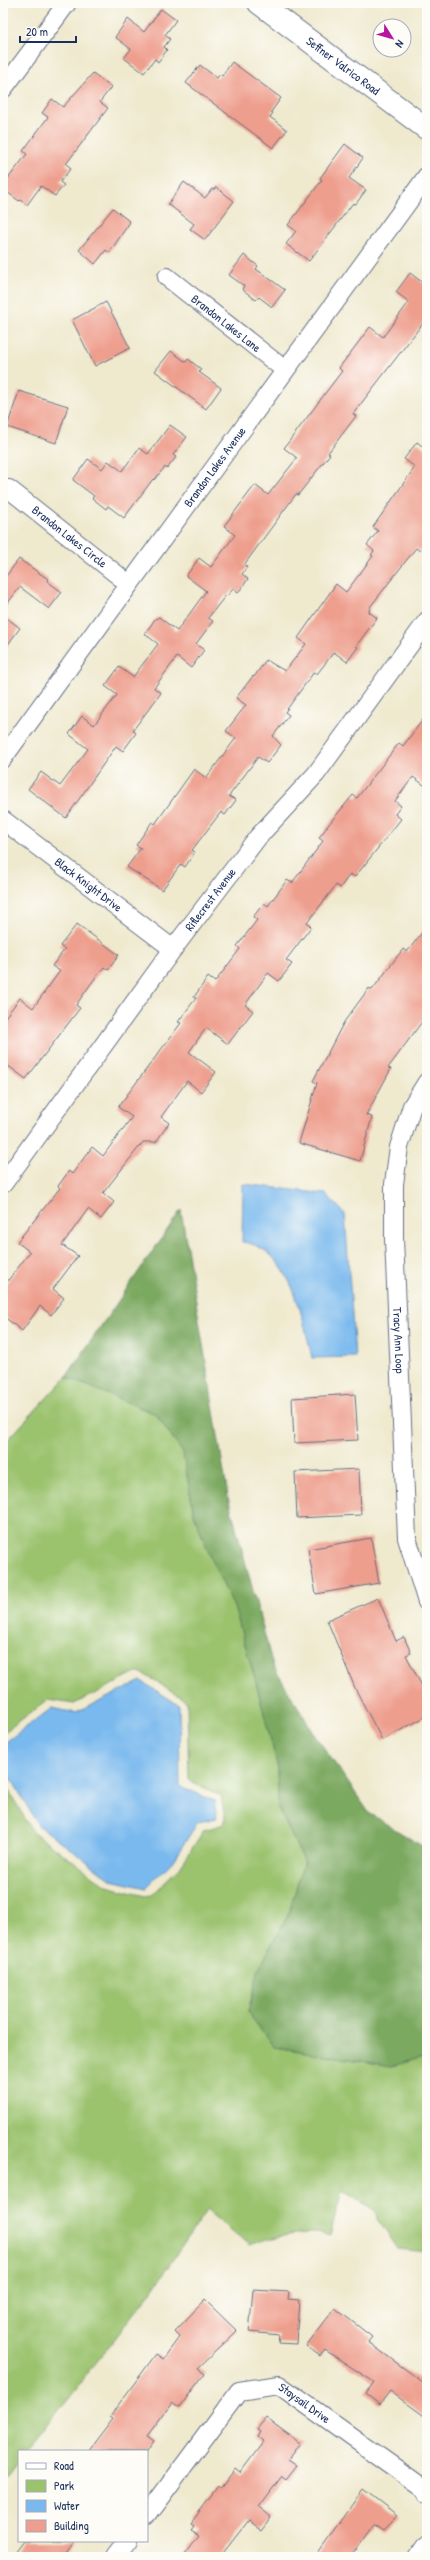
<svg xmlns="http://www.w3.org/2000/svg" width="430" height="2560" font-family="'Patrick Hand',sans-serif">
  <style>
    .green { fill: #9bc36e; stroke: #5b7966 }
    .forest { fill: #7ca961; stroke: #4c6c60 }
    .water { fill: #79b9ee; stroke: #4a74a6 }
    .building { fill: #ee9e8d }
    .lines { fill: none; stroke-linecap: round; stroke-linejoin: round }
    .minor-casing { stroke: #657085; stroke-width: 20 }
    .tertiary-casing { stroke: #657085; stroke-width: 24 }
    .minor { stroke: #fff; stroke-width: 18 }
    .tertiary { stroke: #fff; stroke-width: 22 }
    .labels { text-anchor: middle; stroke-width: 3.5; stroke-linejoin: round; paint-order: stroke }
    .street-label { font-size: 12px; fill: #1b2f5e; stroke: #fdfcf7 }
  </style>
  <rect width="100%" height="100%" fill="#fdfcf7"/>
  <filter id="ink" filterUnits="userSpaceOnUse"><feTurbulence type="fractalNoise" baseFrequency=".025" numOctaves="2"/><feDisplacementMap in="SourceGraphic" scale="8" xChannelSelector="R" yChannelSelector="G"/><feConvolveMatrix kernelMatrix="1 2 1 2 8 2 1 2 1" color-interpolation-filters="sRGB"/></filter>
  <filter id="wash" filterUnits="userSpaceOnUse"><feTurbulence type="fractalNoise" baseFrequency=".012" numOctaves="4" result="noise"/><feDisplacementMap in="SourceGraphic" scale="16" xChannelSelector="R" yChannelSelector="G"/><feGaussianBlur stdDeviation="0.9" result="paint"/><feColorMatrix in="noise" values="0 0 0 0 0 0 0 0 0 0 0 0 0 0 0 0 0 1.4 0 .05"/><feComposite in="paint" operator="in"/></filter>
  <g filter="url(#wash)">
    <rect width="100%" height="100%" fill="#efe9ce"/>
    <path class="green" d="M66,1377L156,1414L183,1453L194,1514L212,1561L234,1607L254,1675L277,1764L278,1808L304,1861L289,1913L259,1968L248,2013L275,2047L392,2066L427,2056V2252L398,2249L378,2220L377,2213L342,2190L330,2236C313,2228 266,2238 249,2245L207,2210L145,2300L27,2451H19V2461L3,2482V1781L33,1832L107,1886L145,1896L151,1895L180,1867L204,1830L224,1824L225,1818L221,1796L189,1780L187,1703L183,1698L142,1673H136L74,1704L48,1700L3,1733V1445Z"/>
    <polygon class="forest" points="181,1210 228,1497 273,1666 317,1738 370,1814 427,1849 427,2056 392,2066 275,2047 248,2013 259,1968 289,1913 304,1861 278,1808 277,1764 254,1675 234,1607 212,1561 194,1514 183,1453 156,1414 66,1377"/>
    <g class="water">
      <path d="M243,1184L326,1194L345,1214L355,1357L312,1358C303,1319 291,1247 242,1242Z"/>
      <polygon points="141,1681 179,1705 180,1786 214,1801 217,1818 198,1822 172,1862 146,1888 112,1880 38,1825 3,1764 3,1744 52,1708 76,1713"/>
    </g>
    <g id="blocks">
      <g class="building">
        <polygon points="161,9 176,20 165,35 170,39 164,47 167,50 158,62 155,59 144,73 124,58 131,49 115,37 128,19 144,32"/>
        <polygon points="232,62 281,98 271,112 273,113 270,117 287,130 273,148 186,83 200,65 217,78 220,74 222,76"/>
        <polygon points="93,73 111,87 100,102 108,108 66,164 71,168 60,182 64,185 55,196 41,186 27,205 20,200 19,201 3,189 3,185 27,154 23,151 48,117 42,113 52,99 63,107"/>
        <polygon points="345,144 363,158 349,178 366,190 355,205 353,203 309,261 286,244 296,231 288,225 322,180 320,178"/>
        <polygon points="184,182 205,198 212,189 214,190 216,187 234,201 205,240 190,229 194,224 168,204"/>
        <polygon points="113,208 130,222 109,253 106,250 95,264 79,250"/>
        <polygon points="244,255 258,266 256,269 285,290 272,307 259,297 256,300 242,289 244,286 229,275"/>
        <polygon points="410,273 427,286 427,318 353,414 356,416 328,453 330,454 298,495 296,494 244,565 247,567 242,574 248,579 238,593 233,589 227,596 226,595 208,618 213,621 196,644 204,650 191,668 177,657 154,688 161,693 133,730 136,733 123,751 116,746 66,818 28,789 41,772 60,786 88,749 69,734 82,716 94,725 117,695 105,686 119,667 133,677 158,644 145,634 155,619 159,617 177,631 206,591 186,576 199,558 211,567 235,535 224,526 255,485 268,495 297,458 284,448 342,371 339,368 370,327 383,337 409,302 396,292"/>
        <polygon points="106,302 130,348 95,366 72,320"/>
        <polygon points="171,351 186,362 188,359 201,369 199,372 221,388 206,409 155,371"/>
        <polygon points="19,391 68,406 56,443 7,427"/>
        <polygon points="170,425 187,437 173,455 176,457 167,469 165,467 154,480 153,479 124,518 108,506 106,509 92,498 94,496 73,480 88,459 102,469 108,461 122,471 139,448 148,454"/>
        <polygon points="417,442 427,450 427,542 420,551 416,548 370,607 369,612 377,618 356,646 358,647 347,662 334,652 317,674 314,672 285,712 289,715 273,736 281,745 267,763 258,757 229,796 236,800 225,815 221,812 192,850 195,852 185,867 181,864 162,890 127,867 141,848 136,845 152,822 155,824 194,769 206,778 236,738 226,731 246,705 236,698 253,676 254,677 266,660 285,671 306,644 298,638 336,584 346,592 373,556 371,555 374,551 367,545 378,531 373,527 415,467 404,459"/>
        <polygon points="19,559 48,579 47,581 62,592 49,609 20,587 3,609 3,580"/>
        <polygon points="3,615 20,628 3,651"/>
        <polygon points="427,714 427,787 413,777 395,801 401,806 395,814 401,819 355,877 350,874 340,888 336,885 307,923 311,927 286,960 292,964 279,981 268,973 245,1005 253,1011 228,1044 206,1028 189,1052 216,1072 201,1092 187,1081 161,1117 169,1123 156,1142 143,1142 103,1193 114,1202 101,1219 88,1209 62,1245 78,1256 53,1289 64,1298 51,1315 40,1306 22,1331 3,1316 3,1287 30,1252 17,1242 60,1188 58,1186 69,1171 72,1174 92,1147 103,1156 132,1117 118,1107 181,1023 178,1022 196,998 194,997 208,977 215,982 240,949 237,946 257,920 253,917 264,903 268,906 287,880 292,883 323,841 319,838 329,824 353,795 357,798 399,743 403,746"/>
        <polygon points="77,924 119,955 108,970 104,967 95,978 76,1005 80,1008 26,1079 3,1062 3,1020 20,998 33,1008 60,971 52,966 65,949 60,946"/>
        <polygon points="427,926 427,1015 388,1068 391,1069 366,1115 372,1117 360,1161 299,1143 317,1083 313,1081 344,1022 369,988 372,990 403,949 407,952"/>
        <polygon points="355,1394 358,1440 294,1443 292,1398"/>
        <polygon points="359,1469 361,1515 297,1518 295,1472"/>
        <polygon points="371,1538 379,1583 316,1594 308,1549"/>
        <polygon points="378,1598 396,1641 404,1637 411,1653 406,1655 422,1686 427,1683 427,1716 382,1740 355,1688 327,1620"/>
        <polygon points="253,2290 289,2292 288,2299 299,2300 296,2344 278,2343 279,2335 249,2332"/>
        <polygon points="205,2300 237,2331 198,2368 205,2373 179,2408 172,2403 147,2436 154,2441 147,2451 88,2451 113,2418 110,2416 156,2354 163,2359 180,2336 175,2331"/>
        <polygon points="335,2308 372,2337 368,2342 427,2385 427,2418 390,2391 380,2404 366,2393 374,2382 325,2350 320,2356 306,2346"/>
        <polygon points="266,2418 300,2443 288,2459 297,2465 286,2479 282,2476 259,2507 271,2517 261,2530 248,2521 220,2557 182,2557 199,2534 191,2529 194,2525 191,2523 218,2487 220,2489 235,2469 240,2473 264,2441 257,2436 260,2431 257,2429"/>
        <polygon points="363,2490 397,2516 383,2530 374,2524 350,2557 316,2557"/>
        <polygon points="24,2541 76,2541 64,2557 12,2557"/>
      </g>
    </g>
  </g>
  <g filter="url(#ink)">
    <use href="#blocks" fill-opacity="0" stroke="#657085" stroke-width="1"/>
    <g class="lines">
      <g class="minor-casing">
        <g id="minor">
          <polyline points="3,89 67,3"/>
          <path id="s1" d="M167,277L285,370"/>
          <path id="s2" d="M9,489L129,584"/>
          <path id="s3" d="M3,758L427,176"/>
          <path id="s4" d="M3,820L173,949"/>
          <path id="s5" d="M427,1082L412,1106L399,1147L394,1184V1239L407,1538L427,1602"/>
          <path id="s6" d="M3,1184L173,949L258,837L316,774L427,621"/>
          <path id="s7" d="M147,2515L239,2391L279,2385L426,2490L427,2494"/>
          <polyline points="116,2557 128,2541"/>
          <polyline points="417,2557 427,2543"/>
        </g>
      </g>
      <g class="tertiary-casing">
        <g id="tertiary">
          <path id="s8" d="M259,3L427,129"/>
        </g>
      </g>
      <use href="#minor" class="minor"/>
      <use href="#tertiary" class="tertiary"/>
    </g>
  </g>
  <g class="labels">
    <g class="street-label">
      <text dy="4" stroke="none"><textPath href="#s8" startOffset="105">Seffner Valrico Road</textPath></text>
      <text dy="4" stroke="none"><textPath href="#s1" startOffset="75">Brandon Lakes Lane</textPath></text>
      <text dy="4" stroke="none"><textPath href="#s3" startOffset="360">Brandon Lakes Avenue</textPath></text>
      <text dy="4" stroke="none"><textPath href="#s2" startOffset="77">Brandon Lakes Circle</textPath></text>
      <text dy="4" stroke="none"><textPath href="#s4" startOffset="107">Black Knight Drive</textPath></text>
      <text dy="4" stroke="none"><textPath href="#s6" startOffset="352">Riflecrest Avenue</textPath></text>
      <text dy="4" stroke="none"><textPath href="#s5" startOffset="265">Tracy Ann Loop</textPath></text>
      <text dy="4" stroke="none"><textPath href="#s7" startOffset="226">Staysail Drive</textPath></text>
    </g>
  </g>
  <rect width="430" height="2560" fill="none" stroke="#fdfcf7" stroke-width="16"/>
  <rect x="18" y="2450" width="130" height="92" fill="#fdfcf7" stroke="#a3aaba"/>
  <rect x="26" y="2463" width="20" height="6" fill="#ffffff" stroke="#a3aaba"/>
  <text x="54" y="2470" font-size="12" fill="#1b2f5e">Road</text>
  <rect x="26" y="2480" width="20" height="12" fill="#9bc36e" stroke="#a3aaba"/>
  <text x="54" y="2490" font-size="12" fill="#1b2f5e">Park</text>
  <rect x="26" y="2500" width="20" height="12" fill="#79b9ee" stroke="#a3aaba"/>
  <text x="54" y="2510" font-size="12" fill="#1b2f5e">Water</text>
  <rect x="26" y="2520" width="20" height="12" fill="#ee9e8d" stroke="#a3aaba"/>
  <text x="54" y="2530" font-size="12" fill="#1b2f5e">Building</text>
  <g transform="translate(392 38) rotate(127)"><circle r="19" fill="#fdfcf7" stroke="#a3aaba"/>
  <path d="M0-3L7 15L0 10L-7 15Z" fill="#b5179e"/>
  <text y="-6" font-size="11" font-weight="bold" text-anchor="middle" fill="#1b2f5e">N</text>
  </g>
  <path d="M20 36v6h56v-6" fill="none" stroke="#1b2f5e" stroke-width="2"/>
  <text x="26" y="36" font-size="12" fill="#1b2f5e" stroke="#fdfcf7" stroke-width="3" paint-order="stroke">20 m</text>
</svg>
